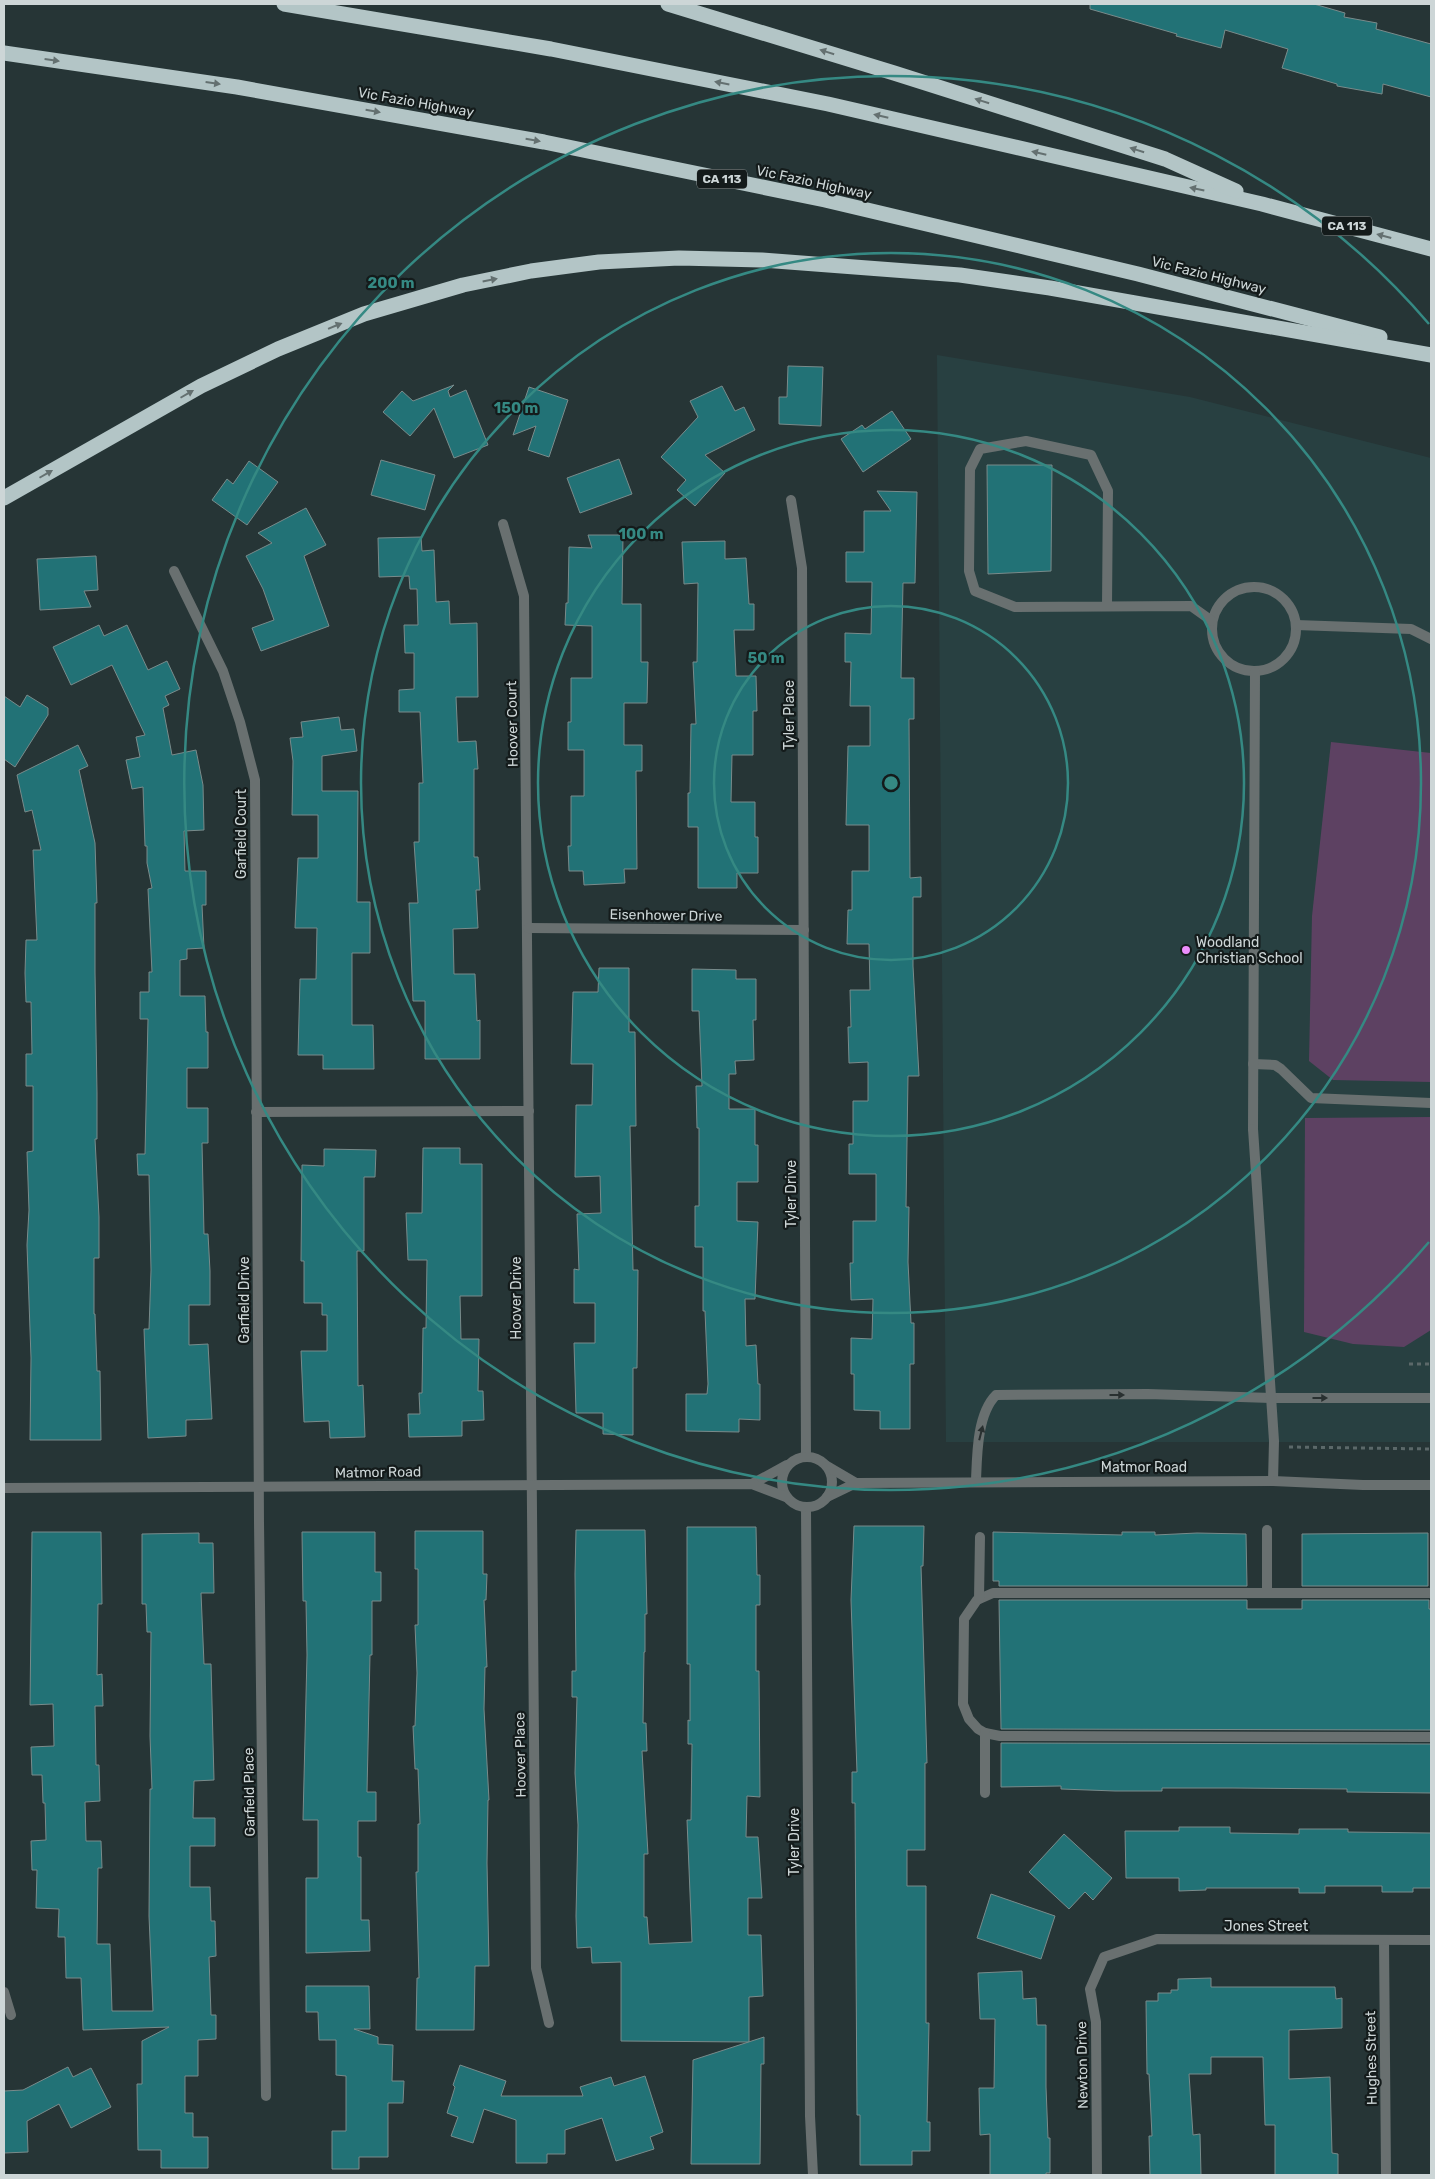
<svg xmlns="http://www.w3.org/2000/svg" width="1435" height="2179" font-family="Rubik,sans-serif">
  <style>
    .built { fill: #284041 }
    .green { fill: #5d4162 }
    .building { fill: #227276; stroke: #798b8b }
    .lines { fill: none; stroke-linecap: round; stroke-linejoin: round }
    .path { stroke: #5b6869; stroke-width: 3; stroke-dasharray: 4 4; stroke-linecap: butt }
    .service { stroke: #697070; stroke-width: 10 }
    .minor { stroke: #697070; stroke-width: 10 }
    .tertiary { stroke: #697070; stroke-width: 10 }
    .motorway { stroke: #b3c5c6; stroke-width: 15 }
    .oneway { fill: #647070 }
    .oneway2 { fill: #293030 }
    .ring { fill: none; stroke: #358983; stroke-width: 2.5 }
    .poi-dot { fill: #eb8dfc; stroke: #141b1b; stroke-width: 2 }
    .labels { text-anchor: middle; stroke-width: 4.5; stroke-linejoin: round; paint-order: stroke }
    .shield { fill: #141b1b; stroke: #969e9f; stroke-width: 1 }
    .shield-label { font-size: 12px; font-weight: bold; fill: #cdd6d7 }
    .street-label { font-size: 14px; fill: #cdd6d7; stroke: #141b1b }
    .poi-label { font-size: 14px; fill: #cdd6d7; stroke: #141b1b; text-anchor: start }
    .centre { fill: #358983; stroke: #141b1b; stroke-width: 2.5 }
    .ring-label { font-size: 15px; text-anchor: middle; font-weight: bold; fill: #358983; stroke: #141b1b; stroke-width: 4.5; stroke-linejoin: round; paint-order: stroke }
  </style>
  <rect width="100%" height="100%" fill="#263536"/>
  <polygon class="built" points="937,355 1190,397 1431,458 1431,1442 946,1442"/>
  <g class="green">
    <polygon points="1331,742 1431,753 1431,1082 1333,1080 1309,1061 1312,916"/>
    <polygon points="1431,1117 1431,1330 1404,1347 1353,1344 1304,1332 1305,1118"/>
  </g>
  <g class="building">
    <polygon points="1090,4 1314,4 1345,13 1344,17 1377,23 1376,29 1431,44 1431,97 1383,84 1382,94 1337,86 1337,84 1282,68 1288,49 1225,30 1221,48 1176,36 1177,34 1090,9"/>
    <polygon points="788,366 823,367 821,426 779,424 779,397 787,397"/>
    <polygon points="454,385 448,391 450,397 466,390 488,445 454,458 434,408 410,436 383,412 402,391 413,401"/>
    <polygon points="722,386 735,411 744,407 755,430 705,455 725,473 695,506 677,490 686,480 661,457 698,417 690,401"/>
    <polygon points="529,387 568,400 549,457 528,450 536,426 513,435"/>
    <polygon points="892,411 911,439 863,472 841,439 862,425 865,429"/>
    <polygon points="619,459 632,494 580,513 567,478"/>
    <polygon points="381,460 435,475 425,510 371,495"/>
    <polygon points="249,461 278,482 247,525 212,500 227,479 233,484"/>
    <polygon points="987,465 1052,465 1051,571 988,574"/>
    <polygon points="877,491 917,492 915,583 903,583 901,678 914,678 914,719 909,719 910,878 921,877 921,897 913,897 913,966 919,1076 908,1076 906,1207 909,1207 908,1262 911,1323 914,1323 914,1364 910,1364 910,1429 880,1429 880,1411 854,1410 854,1374 851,1374 851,1338 872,1339 873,1299 851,1300 850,1263 853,1263 853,1221 876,1221 876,1174 849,1174 849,1144 853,1144 853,1101 868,1101 868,1062 849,1063 848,1027 851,1027 850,990 870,990 869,944 847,944 848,910 852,910 852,871 869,871 869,825 846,825 848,746 870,746 870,706 850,706 851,662 845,662 845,633 871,634 872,582 846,582 846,552 864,552 864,511 891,511"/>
    <polygon points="306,508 326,545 304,556 329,626 261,651 252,628 274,620 263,589 246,556 272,543 258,533"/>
    <polygon points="588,535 623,535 622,604 641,604 641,662 648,662 647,703 624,703 624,745 642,745 642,771 636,771 637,869 624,869 625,883 584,885 583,871 569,871 568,846 571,846 571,796 584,796 584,750 568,750 568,722 571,722 571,678 592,678 592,626 565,625 566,603 568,603 569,547 592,548"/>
    <polygon points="421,537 422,551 434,550 436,602 449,601 450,624 477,623 478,697 456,697 458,742 476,741 478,769 474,769 474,857 478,857 480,890 476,890 478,928 453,929 454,974 475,974 477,1021 480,1020 480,1059 425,1059 425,1001 413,1001 409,903 418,903 414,842 419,842 419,783 423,783 420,712 399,712 399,690 414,689 414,653 405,653 404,625 418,625 417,589 410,589 409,576 379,577 378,538"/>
    <polygon points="725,541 725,559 746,558 749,604 754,604 754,630 734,630 736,676 756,676 757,711 753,711 753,755 732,755 731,802 755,802 755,837 758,837 758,873 737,873 737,888 698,888 698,827 688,827 688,793 690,793 691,724 696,724 693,662 697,662 698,583 684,584 682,542"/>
    <polygon points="96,556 98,590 84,591 91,607 40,610 37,559"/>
    <polygon points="99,625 104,636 127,625 148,670 167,661 180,689 165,696 169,705 163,708 172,755 196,750 203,785 204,830 184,831 185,871 206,871 206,905 202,905 204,948 187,949 187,959 180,960 180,996 205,996 206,1032 208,1032 208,1068 187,1068 187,1108 208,1108 208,1143 202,1143 204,1234 208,1234 210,1271 210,1305 189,1305 189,1345 208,1344 212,1419 186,1420 186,1436 148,1438 144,1329 149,1329 151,1270 149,1175 138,1175 137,1154 145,1154 148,1019 140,1019 140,992 149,992 149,972 152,972 148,889 152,888 147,863 147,846 145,846 143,787 132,789 126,760 140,757 136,737 145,735 112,665 71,685 53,647"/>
    <polygon points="27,695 48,708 48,715 15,767 4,759 4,696 20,707"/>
    <polygon points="339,717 341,730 354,729 357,751 322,756 322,791 358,791 357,902 370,902 370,953 352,953 352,1025 373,1025 374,1069 323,1069 323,1055 298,1055 300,979 316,979 317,928 295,928 298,858 318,858 318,815 292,815 293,761 290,738 303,737 301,722"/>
    <polygon points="78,745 88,766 79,770 95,843 97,903 95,903 95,972 97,1093 97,1139 95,1139 99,1217 99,1258 94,1258 94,1314 95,1314 97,1371 100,1371 101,1440 30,1440 31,1358 27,1245 29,1210 27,1152 33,1151 33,1086 26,1086 26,1054 32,1054 31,1002 26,1002 25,973 26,940 37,940 33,850 41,850 32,810 25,812 17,775"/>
    <polygon points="599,968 629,968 629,1032 635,1032 636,1126 630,1126 633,1270 638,1270 637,1368 633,1368 633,1435 603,1434 603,1413 576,1413 574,1343 595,1343 595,1303 574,1303 574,1269 579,1270 577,1214 601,1213 600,1176 575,1177 576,1105 592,1105 593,1064 571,1064 573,992 598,992"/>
    <polygon points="692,969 736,970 736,979 756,979 756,1020 753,1020 754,1060 735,1061 736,1074 729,1074 729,1109 755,1109 755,1145 758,1145 758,1182 737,1182 737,1221 758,1222 755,1299 745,1299 746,1346 756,1345 758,1384 760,1384 760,1420 739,1419 739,1432 686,1431 686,1394 707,1394 708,1384 705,1311 703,1311 703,1247 695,1247 695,1206 699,1206 699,1128 697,1128 696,1086 702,1086 699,1011 692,1011"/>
    <polygon points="423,1148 460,1148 460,1164 482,1164 482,1296 460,1296 461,1339 479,1339 478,1391 483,1391 484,1420 462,1421 462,1436 409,1437 408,1414 420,1414 419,1393 422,1393 423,1328 426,1328 427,1260 408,1260 406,1213 422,1213"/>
    <polygon points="324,1149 376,1150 375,1177 364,1177 364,1251 357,1251 358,1386 363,1385 365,1437 330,1438 329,1421 304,1422 301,1351 327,1351 327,1315 322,1315 322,1303 304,1303 304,1261 301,1261 302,1165 324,1166"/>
    <polygon points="854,1526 924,1526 923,1566 921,1566 927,1763 925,1763 925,1850 907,1850 907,1886 926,1886 926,2023 929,2023 927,2122 930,2122 930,2151 912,2151 912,2165 860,2165 860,2115 857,2115 855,1803 852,1803 852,1772 857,1772 851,1600"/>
    <polygon points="687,1527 756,1527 757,1575 760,1575 760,1605 756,1605 756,1671 759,1671 760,1797 747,1796 746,1837 758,1837 762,1898 748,1898 748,1935 761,1935 763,1996 749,1997 749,2042 621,2041 621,1962 592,1963 591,1947 577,1948 576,1916 578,1825 575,1773 577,1697 572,1697 572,1671 576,1671 575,1574 576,1530 645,1530 647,1614 645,1614 645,1652 644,1652 643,1723 646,1723 647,1751 642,1751 648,1854 644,1854 644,1917 647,1917 649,1944 692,1942 687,1820 691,1820 692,1744 688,1744 688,1720 690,1721 690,1664 687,1664"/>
    <polygon points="415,1531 483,1531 483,1574 487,1574 486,1600 484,1600 487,1667 485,1667 484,1709 489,1800 488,1800 487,1863 489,1966 475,1966 474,2030 416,2030 417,1978 419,1978 416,1872 418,1872 418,1824 420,1824 418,1769 415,1769 413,1726 415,1726 417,1673 415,1625 418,1625 418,1569 415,1569"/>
    <polygon points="32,1532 101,1532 102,1604 98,1604 97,1675 102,1674 103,1706 95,1706 96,1765 99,1765 100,1801 85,1802 86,1841 101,1841 102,1868 98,1868 97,1944 110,1944 112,2011 153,2011 149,1916 150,1789 152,1789 150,1736 151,1632 147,1632 146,1604 142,1604 142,1534 199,1533 199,1543 213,1543 214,1593 201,1593 204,1664 211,1664 214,1780 194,1781 193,1818 215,1818 215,1846 190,1846 190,1887 210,1887 211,1921 215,1921 216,1956 209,1957 211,2015 216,2015 216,2039 198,2040 198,2076 185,2076 185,2113 193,2113 193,2137 208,2137 208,2168 161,2168 161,2150 138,2150 137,2084 142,2084 142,2041 169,2027 83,2030 81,1978 66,1978 65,1937 58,1937 59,1909 36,1908 37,1870 32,1870 31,1841 46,1840 45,1803 43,1803 42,1775 32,1775 31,1747 54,1746 53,1704 30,1705"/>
    <polygon points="302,1532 375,1532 375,1572 381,1572 381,1601 372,1601 372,1655 370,1655 367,1792 376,1792 376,1821 358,1821 358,1857 361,1857 361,1920 369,1920 370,1951 306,1953 306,1878 318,1878 318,1820 303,1820 307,1655 306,1601 303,1601"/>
    <polygon points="993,1532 1122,1535 1122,1532 1155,1532 1155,1535 1197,1533 1246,1534 1247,1586 999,1586 999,1581 993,1581"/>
    <polygon points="1428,1533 1428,1586 1302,1586 1302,1534"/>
    <polygon points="999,1600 1247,1600 1247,1609 1302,1609 1302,1600 1429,1600 1429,1609 1431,1609 1431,1730 1001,1729"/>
    <polygon points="1001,1743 1431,1744 1431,1793 1347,1792 1347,1789 1232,1788 1162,1788 1162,1791 1115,1791 1061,1789 1061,1786 1001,1787"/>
    <polygon points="1179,1827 1230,1827 1230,1833 1299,1834 1299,1829 1348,1829 1348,1832 1431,1833 1431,1888 1413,1888 1413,1892 1382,1892 1382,1886 1325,1886 1325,1893 1299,1893 1299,1888 1206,1888 1206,1890 1179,1891 1179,1878 1126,1878 1125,1831 1179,1831"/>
    <polygon points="1064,1834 1112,1878 1093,1900 1085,1892 1069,1909 1029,1872"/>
    <polygon points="991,1894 1055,1916 1041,1959 977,1938"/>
    <polygon points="1022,1971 1023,1999 1036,1998 1037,2025 1046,2025 1046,2087 1048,2138 1050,2138 1050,2173 1046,2173 1046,2175 990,2175 990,2134 980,2135 979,2088 994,2088 995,2019 980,2019 978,1973"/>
    <polygon points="1211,1978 1211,1987 1335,1987 1336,1999 1342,1998 1342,2028 1289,2030 1289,2079 1330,2077 1332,2153 1338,2154 1338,2175 1275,2175 1275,2125 1265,2125 1263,2057 1211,2057 1211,2074 1189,2074 1193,2135 1200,2134 1201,2175 1150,2175 1149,2136 1152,2136 1149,2074 1147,2074 1146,2001 1158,2001 1158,1993 1171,1993 1171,1990 1178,1990 1178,1979"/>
    <polygon points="306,1986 369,1986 370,2029 354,2029 378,2037 378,2044 393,2045 392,2081 404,2081 403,2103 388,2103 388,2157 359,2157 359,2169 332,2169 332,2131 346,2131 346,2076 336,2075 336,2040 319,2040 318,2012 306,2012"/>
    <polygon points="764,2037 764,2064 761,2064 760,2164 691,2164 693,2060"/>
    <polygon points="460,2065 506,2081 501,2096 583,2096 580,2087 611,2077 614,2086 645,2076 663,2132 650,2137 654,2149 616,2161 602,2118 565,2130 565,2154 547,2154 547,2163 516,2163 516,2120 484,2109 473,2143 451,2136 458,2117 447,2113 455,2087 453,2085"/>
    <polygon points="68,2067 73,2077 91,2068 111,2107 71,2128 59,2104 27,2121 28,2152 4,2153 4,2091 23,2090"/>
  </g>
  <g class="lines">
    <g class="path">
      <polyline points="1409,1364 1431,1364"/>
      <polyline points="1289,1447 1431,1449"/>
    </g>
    <g class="service">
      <circle cx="1254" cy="629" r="42"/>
      <polyline points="1107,606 1108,491 1091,455 1026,441 980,449 970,469 969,571 975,591 1015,607 1191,606 1212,621"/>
      <polyline points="1296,625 1411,629 1431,639"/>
      <polyline points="1253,1064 1275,1065 1281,1069 1311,1098 1431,1103"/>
      <polyline points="1253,1129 1255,672"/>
      <path d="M976,1481C977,1455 977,1414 996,1395L1148,1394L1271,1398H1431"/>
      <polyline points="1267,1593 1267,1530"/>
      <polyline points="1431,1593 993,1593 977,1600 964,1619 963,1704 969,1719 978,1729 985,1733 1000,1736 1431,1737"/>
      <polyline points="979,1599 980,1537"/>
      <polyline points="985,1793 985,1733"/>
    </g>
    <g class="minor">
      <polyline points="791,500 802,568 806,1457"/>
      <polyline points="503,524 524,596 536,1968 549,2023"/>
      <polyline points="174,571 223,671 240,722 255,780 259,1522 266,2096"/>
      <polyline points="528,928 804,930"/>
      <polyline points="256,1112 529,1111"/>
      <polyline points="1253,1129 1274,1441 1273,1481"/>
      <polyline points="806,1508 810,2116 813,2175"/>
      <polyline points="1384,1940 1386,2175"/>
      <polyline points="4,1992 11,2015"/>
      <polyline points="1097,2175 1096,2022 1090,1989 1104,1957 1157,1939 1431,1940"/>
    </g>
    <g class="tertiary">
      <circle cx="807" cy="1482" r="25"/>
      <polyline points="827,1466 856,1483"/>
      <polyline points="752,1484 787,1465"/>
      <polyline points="4,1488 752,1484 786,1497"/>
      <polyline points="827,1497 856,1483 1273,1481 1363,1485 1431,1485"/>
    </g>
    <g class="motorway">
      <polyline points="284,4 551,49 828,104 1262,204 1431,249"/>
      <polyline points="668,4 894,73 1165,159 1236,191"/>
      <polyline points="4,53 237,87 544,142 825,200 1138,274 1380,337"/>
      <polyline points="4,498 201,386 278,349 364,314 463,285 531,271 599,262 679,258 762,260 960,275 1050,288 1431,355"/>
    </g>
  </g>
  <defs><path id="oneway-solid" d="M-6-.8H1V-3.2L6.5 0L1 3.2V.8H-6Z" transform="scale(1.25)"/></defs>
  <g class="oneway">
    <use href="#oneway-solid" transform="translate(827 52) rotate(-163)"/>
    <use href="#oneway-solid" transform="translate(52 60) rotate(8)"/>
    <use href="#oneway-solid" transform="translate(213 83) rotate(8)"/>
    <use href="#oneway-solid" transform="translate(722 83) rotate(-169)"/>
    <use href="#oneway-solid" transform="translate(982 101) rotate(-162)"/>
    <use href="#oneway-solid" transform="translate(373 111) rotate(10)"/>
    <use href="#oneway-solid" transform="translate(881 116) rotate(-167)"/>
    <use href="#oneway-solid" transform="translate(533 140) rotate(10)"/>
    <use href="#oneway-solid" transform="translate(1137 150) rotate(-162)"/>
    <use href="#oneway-solid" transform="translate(1039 153) rotate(-167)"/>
    <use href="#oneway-solid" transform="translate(1197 189) rotate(-168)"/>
    <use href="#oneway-solid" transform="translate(1384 236) rotate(-165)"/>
    <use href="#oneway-solid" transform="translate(490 280) rotate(-11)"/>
    <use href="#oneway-solid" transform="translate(335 326) rotate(-22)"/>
    <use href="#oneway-solid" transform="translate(187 394) rotate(-30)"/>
    <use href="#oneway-solid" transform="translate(46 474) rotate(-30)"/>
  </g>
  <g class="oneway2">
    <use href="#oneway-solid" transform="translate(1117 1395)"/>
    <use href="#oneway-solid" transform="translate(1320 1398)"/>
    <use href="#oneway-solid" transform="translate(981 1433) rotate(-76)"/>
  </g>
  <g class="ring">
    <circle cx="891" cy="783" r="177"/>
    <circle cx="891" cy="783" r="353"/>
    <circle cx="891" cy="783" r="530"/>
    <path d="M1429 1242A707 707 0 1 1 1429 324"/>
  </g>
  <circle class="poi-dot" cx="1186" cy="950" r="5"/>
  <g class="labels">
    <g class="shield">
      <rect x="697" y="169.5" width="50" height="19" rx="4"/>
      <rect x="1322" y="216.5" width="50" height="19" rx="4"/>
    </g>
    <g class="shield-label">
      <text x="722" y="183">CA 113</text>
      <text x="1347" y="230">CA 113</text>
    </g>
    <g class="street-label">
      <text transform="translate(416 102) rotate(10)" y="5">Vic Fazio Highway</text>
      <text transform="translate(814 182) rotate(12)" y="5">Vic Fazio Highway</text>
      <text transform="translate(1209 275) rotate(14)" y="5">Vic Fazio Highway</text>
      <text transform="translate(789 715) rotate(-90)" y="5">Tyler Place</text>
      <text transform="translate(512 724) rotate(-91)" y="5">Hoover Court</text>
      <text transform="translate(241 834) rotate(-90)" y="5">Garfield Court</text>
      <text transform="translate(666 915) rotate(1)" y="5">Eisenhower Drive</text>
      <text transform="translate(791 1194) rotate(-90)" y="5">Tyler Drive</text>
      <text transform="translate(516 1298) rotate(-90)" y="5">Hoover Drive</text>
      <text transform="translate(244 1300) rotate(-90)" y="5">Garfield Drive</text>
      <text x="1144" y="1472">Matmor Road</text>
      <text transform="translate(378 1472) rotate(-1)" y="5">Matmor Road</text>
      <text transform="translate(520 1755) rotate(-91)" y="5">Hoover Place</text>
      <text transform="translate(249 1792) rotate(-91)" y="5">Garfield Place</text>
      <text transform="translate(794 1842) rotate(-90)" y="5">Tyler Drive</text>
      <text x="1266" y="1931">Jones Street</text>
      <text transform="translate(1371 2058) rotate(-91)" y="5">Hughes Street</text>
      <text transform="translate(1082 2065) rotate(-91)" y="5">Newton Drive</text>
    </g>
    <g class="poi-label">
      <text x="1196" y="947">Woodland<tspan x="1196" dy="16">Christian School</tspan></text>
    </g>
  </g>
  <circle cx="891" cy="783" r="8" class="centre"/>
  <g class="ring-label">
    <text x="391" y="288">200 m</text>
    <text x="516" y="413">150 m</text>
    <text x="641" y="539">100 m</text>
    <text x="766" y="663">50 m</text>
  </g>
  <rect width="1435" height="2179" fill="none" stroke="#cdd6d7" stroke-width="10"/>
</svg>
